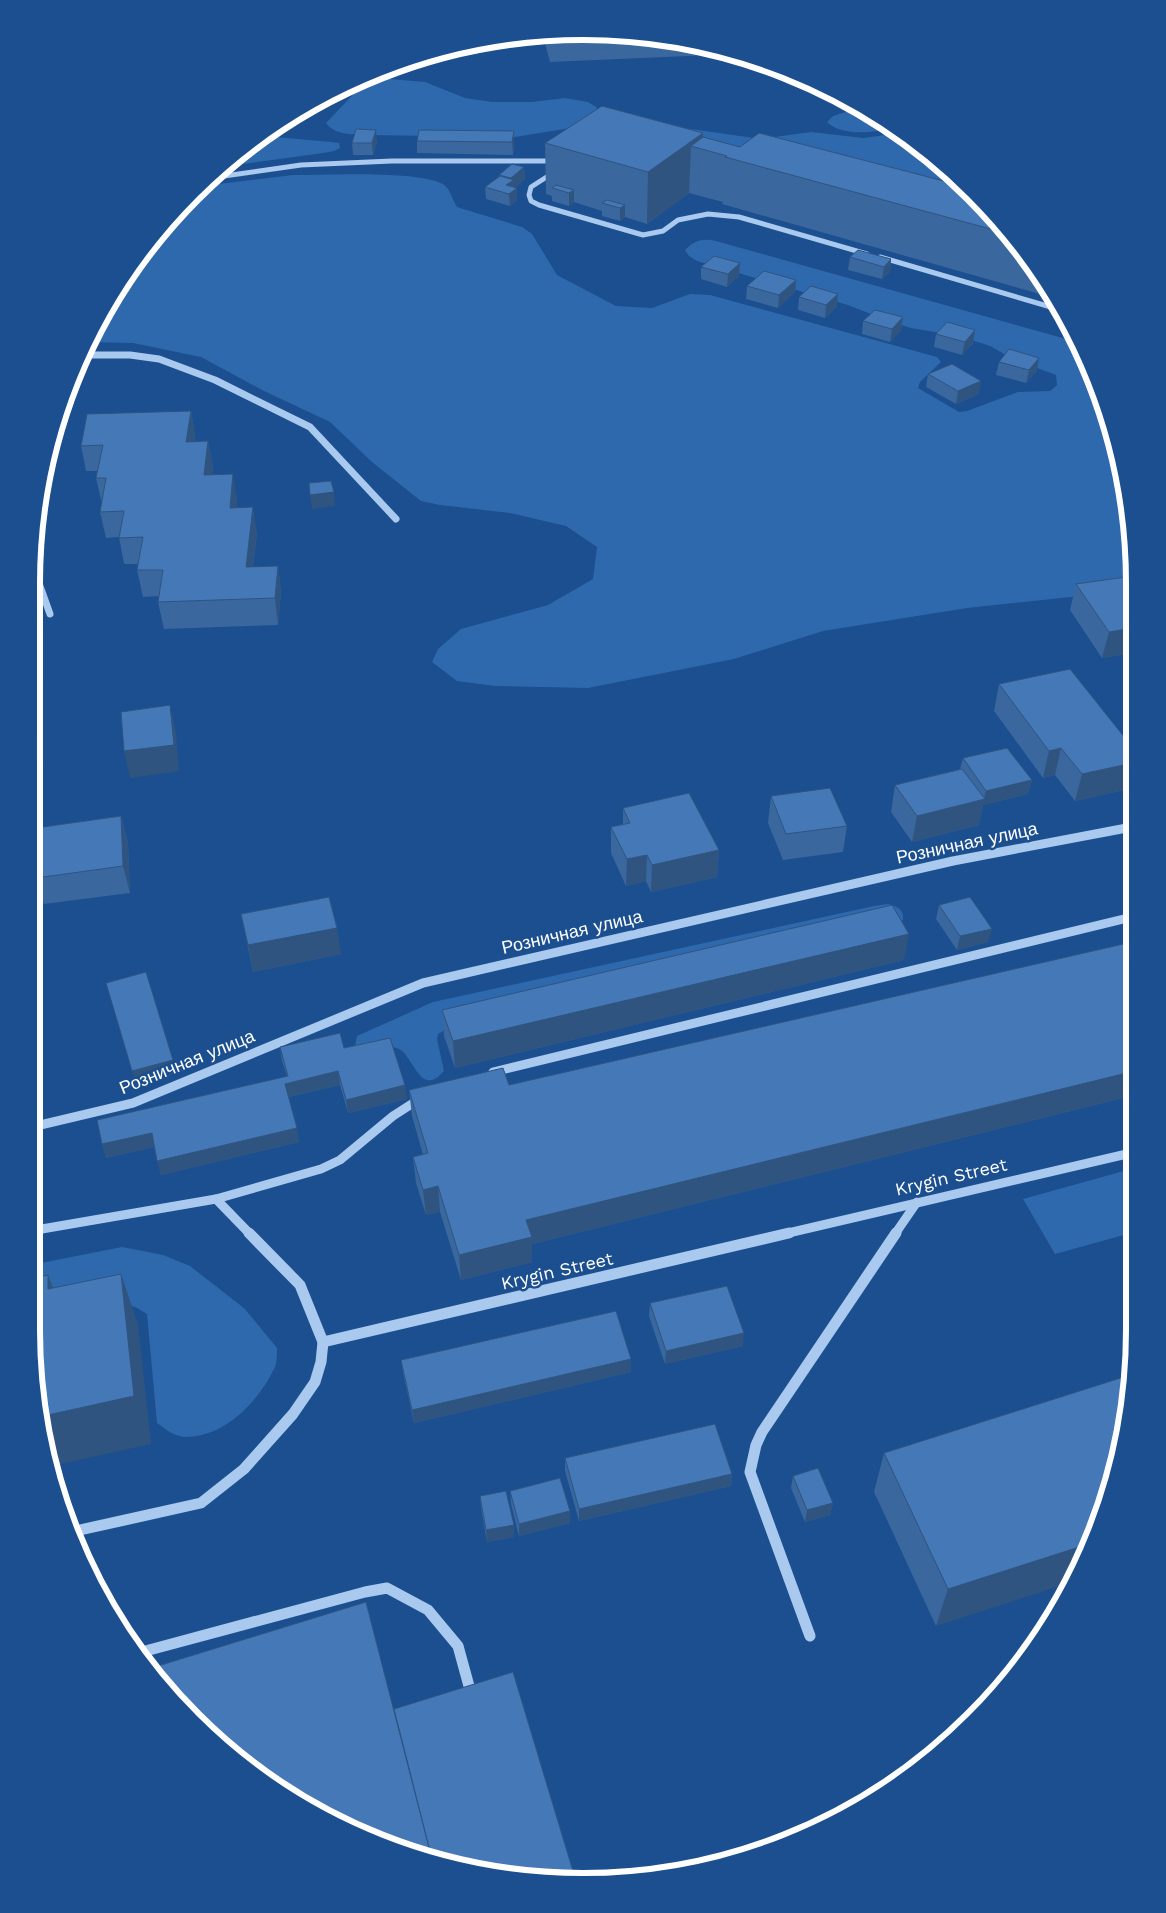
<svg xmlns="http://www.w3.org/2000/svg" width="1166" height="1913" font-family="'Work Sans',sans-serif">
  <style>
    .green { fill: #2e69ad }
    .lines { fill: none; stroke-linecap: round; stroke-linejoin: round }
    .minor-far3 { stroke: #a9c9ee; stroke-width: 5 }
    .minor-far2 { stroke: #a9c9ee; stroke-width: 7 }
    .minor-far1 { stroke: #a9c9ee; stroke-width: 9 }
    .minor { stroke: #a9c9ee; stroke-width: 11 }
    .wall { fill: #3a679d }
    .shaded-wall { fill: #305480 }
    .building { fill: #4478b7; stroke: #305480 }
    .labels { text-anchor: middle; stroke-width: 5; stroke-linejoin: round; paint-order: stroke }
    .street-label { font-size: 18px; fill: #fff; stroke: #1b4f8f }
    .rim { fill: none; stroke: #fff; stroke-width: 6 }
  </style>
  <rect width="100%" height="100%" fill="#1b4f8f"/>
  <g class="green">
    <path d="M378,78L425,82L465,98L492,102H532L565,98L588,102L596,107L601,115L583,126L515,137L364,135C350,134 335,135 326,123L365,82Z"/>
    <path d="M859,108L892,129C873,132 842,137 827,122L833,116Z"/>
    <polygon points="669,129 691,129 761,139 811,132 863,138 899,133 919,145 989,211"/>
    <polygon points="264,136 331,142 339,143 340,148 334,151 323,153 221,167"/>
    <path d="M293,175C325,175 418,170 443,184C450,188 453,201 457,207L522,227L532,234L557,275L616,306L652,308L690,294L710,295L937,357L941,362L920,382L918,388L959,412L967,411L1018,392L1050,391L1057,385L1056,375L1013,359L990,346L959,336L911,328L889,321L848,305L697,261L689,256L685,250C695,240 703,238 716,241L1077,342L1106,406L1134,547L1133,593H1109L967,608L823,631L734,659L588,688L495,686L457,681L432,662L438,649L461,629L548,605L593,579L597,547L566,526L510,513L440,505L421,501L372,462L330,422L264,391L201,357L133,343L90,342L145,247L202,186Z"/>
    <path d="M888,904C898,907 904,909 903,920L886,928L445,1030L438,1034L437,1039L444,1071C420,1099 414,1056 399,1049C387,1043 368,1047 355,1047L357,1036L433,1002L874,906Z"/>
    <polygon points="1131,1169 1131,1233 1055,1254 1023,1199"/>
    <path d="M122,1247L163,1255L190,1266L244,1308L277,1348C277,1354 277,1362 275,1367C259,1401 225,1438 184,1437C174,1436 165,1429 157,1423L147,1314L135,1307L124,1304L36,1323V1264Z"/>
  </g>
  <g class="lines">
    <g class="minor-far3">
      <polyline points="556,171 531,187 529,195 531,201 539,205 643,235 663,231 678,220 708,214 739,217 867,254"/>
      <polyline points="210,178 301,165 392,161 546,161 555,159"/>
      <polyline points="880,257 1061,310"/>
    </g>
    <g class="minor-far2">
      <polyline points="1057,308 1062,310"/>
      <polyline points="83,355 130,355 159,359 215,380 310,427 396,519"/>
      <polyline points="36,575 50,614"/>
    </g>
    <g class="minor-far1">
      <polyline points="493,1072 1132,917"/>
      <polyline points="36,1126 133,1103 423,983 953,861 1132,827"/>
      <polyline points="216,1199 321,1169 340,1160 393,1116 421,1098"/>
      <polyline points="36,1230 216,1199 250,1234"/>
      <polyline points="784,1234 1131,1153"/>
      <polyline points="895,1234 917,1202"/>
    </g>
    <g class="minor">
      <polyline points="249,1233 300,1285 323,1342"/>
      <polyline points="71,1532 201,1503 244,1469 293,1414 315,1382 321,1362 323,1342 789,1233"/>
      <polyline points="810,1636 750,1472 756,1445 762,1432 896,1233"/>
      <polyline points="138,1653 365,1592 387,1588 428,1610 458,1646 472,1697"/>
    </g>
  </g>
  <g class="wall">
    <polygon points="619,32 726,50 735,54 550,62 543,36 543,35"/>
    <polygon points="514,131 514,143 513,155 417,153 417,141"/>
    <polygon points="703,137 998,219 1054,298 722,204 723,202 689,193 647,224 625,217 620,221 602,216 602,211 574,202 569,206 552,201 552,196 546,194 545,143"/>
    <polygon points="377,142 373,155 353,155 352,143"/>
    <polygon points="524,167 525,179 514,188 517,188 517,200 510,206 486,199 485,187 499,177 499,175"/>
    <polygon points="850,257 891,259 890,272 882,279 848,270"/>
    <polygon points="701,267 739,276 727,287 701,279"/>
    <polygon points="796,280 795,292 778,308 746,299 747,286"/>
    <polygon points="799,297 837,306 825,318 798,310"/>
    <polygon points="903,317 901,330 890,342 862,334 863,321"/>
    <polygon points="975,330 973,343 962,355 934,347 936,334"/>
    <polygon points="999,362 1037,371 1026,383 996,375"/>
    <polygon points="928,374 979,394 956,404 926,387"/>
    <polygon points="191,411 195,436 194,442 208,441 213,467 212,474 237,499 236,507 257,533 253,567 278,566 281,592 278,625 164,629 158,602 159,596 143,597 137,570 138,564 124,564 119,537 106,538 100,512 102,504 96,478 97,471 86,471 81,446"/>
    <polygon points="1133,576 1133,653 1102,658 1070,610 1076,584"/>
    <polygon points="999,684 1133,748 1133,788 1075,801 1055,775 1043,778 994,711"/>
    <polygon points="963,758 1032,780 1028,794 983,805 979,825 912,842 891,812 895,785 960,769"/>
    <polygon points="771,796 847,826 843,852 783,860 768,823"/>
    <polygon points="623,808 719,850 717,877 651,892 646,881 626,886 611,853 611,827 623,824"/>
    <polygon points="121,816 128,843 130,893 44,904 36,879 36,828"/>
    <polygon points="939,905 988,942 957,950 936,919"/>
    <polygon points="241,914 341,954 253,972"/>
    <polygon points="1132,942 1131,1096 532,1244 532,1262 461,1280 440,1212 426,1215 416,1183 413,1157 423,1155 412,1116 409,1090 509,1085"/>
    <polygon points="904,960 455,1068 444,1036 442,1010"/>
    <polygon points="280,1047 344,1048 407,1099 348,1113 340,1085 289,1097 299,1142 161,1175 154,1147 106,1158 102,1144 287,1076 282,1061"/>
    <polygon points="650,1303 743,1346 665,1364 649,1316"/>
    <polygon points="631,1359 631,1372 414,1423 403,1373 401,1360"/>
    <polygon points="1130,1375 936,1626 874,1492 884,1453"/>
    <polygon points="565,1458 732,1474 731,1486 579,1521 565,1471"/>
    <polygon points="793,1476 833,1503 830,1515 805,1522 791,1488"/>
    <polygon points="510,1491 570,1511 570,1523 519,1536 511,1504"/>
    <polygon points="480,1496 514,1525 514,1537 487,1542 481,1508"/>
  </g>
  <g class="shaded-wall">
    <polygon points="376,130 377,142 373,155 372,143"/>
    <polygon points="514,131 514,143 513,155 512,142"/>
    <polygon points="703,133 702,149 691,146 689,193 647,224 648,172"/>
    <polygon points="524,167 525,179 514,188 517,188 517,200 510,206 509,194 506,185 511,182 511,178"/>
    <polygon points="574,190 574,203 569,206 569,193"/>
    <polygon points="625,205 625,217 620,221 620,208"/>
    <polygon points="891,259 890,272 882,279 884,267"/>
    <polygon points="740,263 739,276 727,287 728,274"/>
    <polygon points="796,280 795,292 778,308 779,295"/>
    <polygon points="838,294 837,306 825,318 826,305"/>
    <polygon points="903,317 901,330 890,342 892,329"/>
    <polygon points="975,330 973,343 962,355 965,342"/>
    <polygon points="1039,358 1037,371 1026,383 1029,370"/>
    <polygon points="981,381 979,394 956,404 958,391"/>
    <polygon points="191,411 195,436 190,468 186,442"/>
    <polygon points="208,441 213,467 208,500 204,475"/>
    <polygon points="233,474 237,499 234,533 230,508"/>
    <polygon points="334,492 335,506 312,509 310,495"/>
    <polygon points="253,507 257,533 250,593 246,567"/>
    <polygon points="278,566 281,592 278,625 275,598"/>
    <polygon points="1133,628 1133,653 1102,658 1109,632"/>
    <polygon points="170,705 176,732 179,771 130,778 124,751"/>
    <polygon points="1061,748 1055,775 1043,778 1049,751"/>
    <polygon points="1133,763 1133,788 1075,801 1082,774"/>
    <polygon points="1032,780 1028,794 983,805 979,825 912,842 917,816 984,799 986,791"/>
    <polygon points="121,816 128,843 130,893 123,866"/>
    <polygon points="719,850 717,877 651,892 652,865"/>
    <polygon points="647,855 646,881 626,886 627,859"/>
    <polygon points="337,928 341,954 253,972 248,945"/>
    <polygon points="992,929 988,942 957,950 960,936"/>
    <polygon points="909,934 904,960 455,1068 453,1041"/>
    <polygon points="173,1060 176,1074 136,1085 132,1071"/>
    <polygon points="338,1071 340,1085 288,1097 285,1084"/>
    <polygon points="1131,1072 1131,1096 532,1244 532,1262 461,1280 459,1255 526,1220"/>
    <polygon points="405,1085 407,1099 348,1113 346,1100"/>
    <polygon points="297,1128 299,1142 161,1175 157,1161"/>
    <polygon points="152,1133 155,1147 106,1158 102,1144"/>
    <polygon points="438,1186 440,1212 426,1215 423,1190"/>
    <polygon points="121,1274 138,1324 151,1444 51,1466 39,1417"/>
    <polygon points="48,1275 67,1325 48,1289"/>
    <polygon points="744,1333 743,1346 665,1364 666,1351"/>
    <polygon points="631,1359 631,1372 414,1423 412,1410"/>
    <polygon points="732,1474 731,1486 579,1521 579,1509"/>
    <polygon points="833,1503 830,1515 805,1522 807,1510"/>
    <polygon points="570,1511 570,1523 519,1536 519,1524"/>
    <polygon points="514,1525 514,1537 487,1542 486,1530"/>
    <polygon points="1092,1543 1069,1583 936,1626 948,1589"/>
  </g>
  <g class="building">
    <polygon points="602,106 703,133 648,172 545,143"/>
    <polygon points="356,129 376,130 372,143 352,143"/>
    <polygon points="419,130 514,131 512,142 417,141"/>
    <polygon points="759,133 963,186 998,219 1009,234 725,157 727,156 691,146 703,137 740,147"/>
    <polygon points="512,164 524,167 511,178 499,175"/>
    <polygon points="500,176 514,180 506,185 517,188 509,194 485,187"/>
    <polygon points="556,185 574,190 569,193 552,188"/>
    <polygon points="607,200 625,205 620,208 602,203"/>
    <polygon points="858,250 891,259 884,267 850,257"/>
    <polygon points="714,256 740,263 728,274 701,267"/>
    <polygon points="764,271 796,280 779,295 747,286"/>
    <polygon points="811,286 838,294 826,305 799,297"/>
    <polygon points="875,310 903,317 892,329 863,321"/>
    <polygon points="947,322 975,330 965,342 936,334"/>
    <polygon points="1009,349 1039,358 1029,370 999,362"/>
    <polygon points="952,364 981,381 958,391 928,374"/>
    <polygon points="191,411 186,442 208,441 204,475 233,474 230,508 253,507 246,567 278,566 275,598 158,602 163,570 137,570 143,537 119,538 124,511 100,512 106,478 96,478 103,445 81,446 87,414"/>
    <polygon points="331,481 334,492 310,495 309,483"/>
    <polygon points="1133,576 1133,628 1109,632 1076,584"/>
    <polygon points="1070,669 1133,748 1133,763 1082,774 1061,748 1049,751 999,684"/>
    <polygon points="170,705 174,745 124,751 121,712"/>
    <polygon points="1007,748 1032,780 986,791 963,758"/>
    <polygon points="962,769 985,799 917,816 895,785"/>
    <polygon points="830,788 847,826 786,834 771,796"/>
    <polygon points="689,793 719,850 652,865 647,855 627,859 611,827 630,823 623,808"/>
    <polygon points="121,816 123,866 36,878 36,828"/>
    <polygon points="329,897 337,928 248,945 241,914"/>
    <polygon points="970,897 992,929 960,936 939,905"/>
    <polygon points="892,905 909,934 453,1041 442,1010"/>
    <polygon points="1132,942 1131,1072 526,1220 532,1237 459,1255 438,1186 423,1190 413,1157 428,1153 409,1090 503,1068 509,1085"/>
    <polygon points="146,972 173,1060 132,1071 106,983"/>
    <polygon points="340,1033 344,1048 390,1038 405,1085 346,1100 338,1071 285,1084 297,1128 157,1161 152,1133 102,1144 97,1120 288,1076 280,1047"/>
    <polygon points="121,1274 134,1396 39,1417 36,1402 36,1278 48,1275 48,1289"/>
    <polygon points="727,1286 744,1333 666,1351 650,1303"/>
    <polygon points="616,1311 631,1359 412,1410 401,1360"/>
    <polygon points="1130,1375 1130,1402 1093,1541 1092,1543 948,1589 884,1453"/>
    <polygon points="715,1424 732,1474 579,1509 565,1458"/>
    <polygon points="818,1468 833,1503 807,1510 793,1476"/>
    <polygon points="560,1478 570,1511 519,1524 510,1491"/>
    <polygon points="506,1491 514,1525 486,1530 480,1496"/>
    <polygon points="366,1602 432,1859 406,1853 276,1789 193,1720 148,1669"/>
    <polygon points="513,1672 576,1881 511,1877 432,1859 394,1709"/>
  </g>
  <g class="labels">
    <g class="street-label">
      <text transform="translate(967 843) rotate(-12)" y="6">Розничная улица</text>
      <text transform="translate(572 932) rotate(-13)" y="6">Розничная улица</text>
      <text transform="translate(187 1062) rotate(-22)" y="6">Розничная улица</text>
      <text transform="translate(951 1177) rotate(-13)" y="6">Krygin Street</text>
      <text transform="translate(557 1271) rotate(-13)" y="6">Krygin Street</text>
    </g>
  </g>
  <path d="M0 0H1166V1913H0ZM583 40H583A543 543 0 0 1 1126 583V1330A543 543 0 0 1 583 1873H583A543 543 0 0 1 40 1330V583A543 543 0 0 1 583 40Z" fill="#1b4f8f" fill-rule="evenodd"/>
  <path class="rim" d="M583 40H583A543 543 0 0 1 1126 583V1330A543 543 0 0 1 583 1873H583A543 543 0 0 1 40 1330V583A543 543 0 0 1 583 40Z"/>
</svg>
